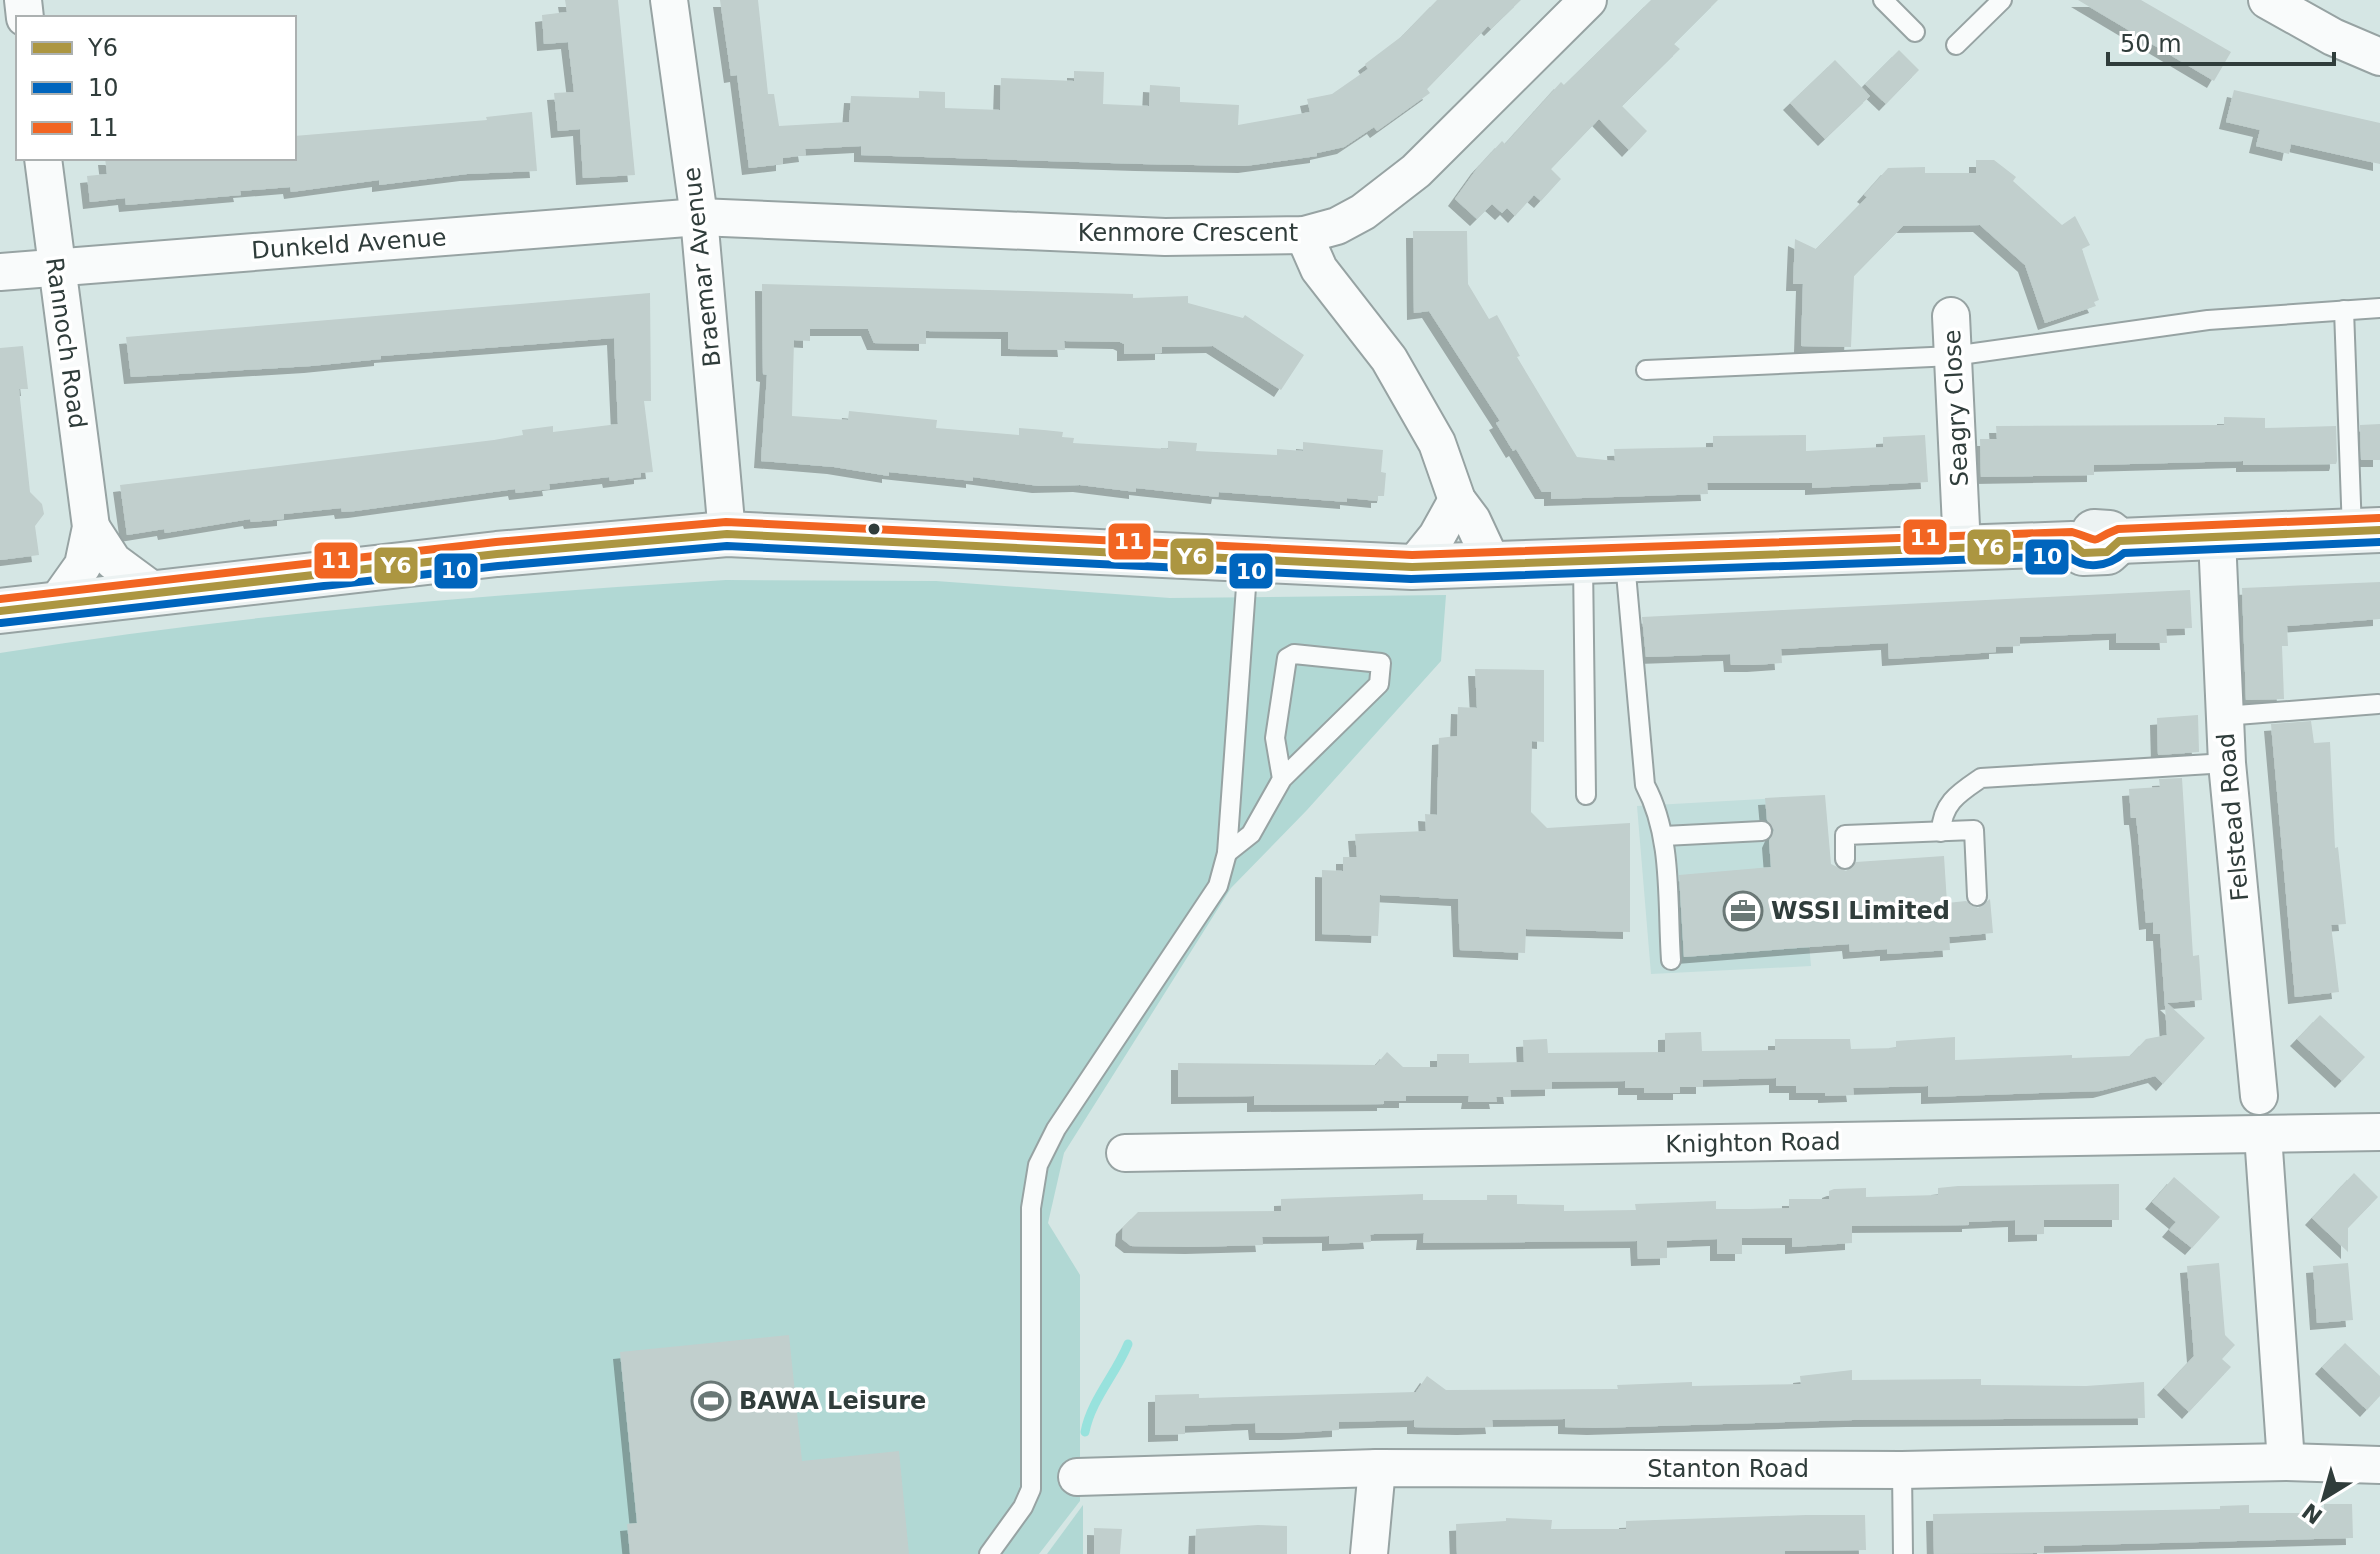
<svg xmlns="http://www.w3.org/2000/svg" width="2380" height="1554" font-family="'DejaVu Sans',sans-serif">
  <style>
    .built { fill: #c2dedc }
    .green { fill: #b1d8d4 }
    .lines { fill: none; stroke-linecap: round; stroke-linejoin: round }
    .stream { stroke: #98e2dd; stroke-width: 9 }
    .building { fill: #c1cfcd; filter: url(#shadow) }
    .lane-casing { stroke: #97a3a3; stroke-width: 22 }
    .street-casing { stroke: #97a3a3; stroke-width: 40 }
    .secondary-casing { stroke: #97a3a3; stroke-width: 48 }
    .lane { stroke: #f9fbfb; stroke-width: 18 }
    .street { stroke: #f9fbfb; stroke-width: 36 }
    .secondary { stroke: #ecf2f2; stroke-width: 44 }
    .bus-1-casing { stroke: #fff; stroke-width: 14 }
    .bus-2-casing { stroke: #fff; stroke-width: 14 }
    .bus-3-casing { stroke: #fff; stroke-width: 14 }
    .bus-1 { stroke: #ac9641; stroke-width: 8 }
    .bus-2 { stroke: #0065bd; stroke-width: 8 }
    .bus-3 { stroke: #f26522; stroke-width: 8 }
    .bus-dot { fill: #303d3b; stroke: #fff; stroke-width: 3 }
    .labels { text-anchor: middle; stroke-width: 7; stroke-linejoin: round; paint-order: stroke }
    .street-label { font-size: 24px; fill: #303d3b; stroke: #fff }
    .poi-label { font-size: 24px; font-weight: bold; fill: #303d3b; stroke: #fff; text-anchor: start }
    .line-badge { stroke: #fff; stroke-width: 3 }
    .badge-label { font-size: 22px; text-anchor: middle; font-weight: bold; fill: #fff }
  </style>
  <defs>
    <filter id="shadow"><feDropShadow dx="-7" dy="7" stdDeviation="0" flood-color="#0004"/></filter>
  </defs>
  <rect width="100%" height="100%" fill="#d5e6e4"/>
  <polygon class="built" points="1796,797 1811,966 1651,974 1637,806"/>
  <g class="green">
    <path d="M726,580L936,581L1170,598L1446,595L1441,661L1307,810L1231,888L1064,1153L1048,1223L1080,1275V1501L1039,1554H0V653C240,614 483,595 726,580Z"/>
    <polygon points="1083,1505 1083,1554 1047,1554"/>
  </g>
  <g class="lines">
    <path class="stream" d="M1085,1432C1091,1400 1116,1374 1128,1344"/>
  </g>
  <g class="building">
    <polygon points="565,0 618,0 635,175 583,178 580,129 558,131 554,93 574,92 568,42 544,44 542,15 567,12"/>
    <polygon points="720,0 758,0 768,94 774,94 779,126 849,122 851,96 919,98 919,91 945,92 945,108 1000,110 1001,78 1074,81 1074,71 1104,72 1103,104 1149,106 1150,85 1180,87 1180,102 1239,105 1238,125 1310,112 1307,99 1332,94 1368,69 1365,64 1402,36 1437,0 1521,0 1491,29 1488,26 1427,89 1430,93 1377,131 1374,127 1344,147 1317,153 1317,156 1245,166 1142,164 861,155 861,146 805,149 806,155 783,158 783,164 749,168 737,75 731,76"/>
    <polygon points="1651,0 1718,0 1674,44 1680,49 1622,106 1647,131 1629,150 1599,119 1551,169 1561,179 1541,201 1534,195 1515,216 1507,208 1502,213 1492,204 1477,219 1455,199 1478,167 1502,141 1505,144 1561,82 1564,85"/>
    <polygon points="2078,0 2141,0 2231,52 2214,81"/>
    <polygon points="1899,50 1919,70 1886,104 1865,84"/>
    <polygon points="1835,60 1870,96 1825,139 1790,103"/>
    <polygon points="2234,90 2380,123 2380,164 2291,144 2289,154 2256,146 2260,130 2226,122"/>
    <polygon points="532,112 537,171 467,174 379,185 379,180 291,192 290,187 240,191 241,195 126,205 125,198 90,202 87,176 107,174 105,158 294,158 294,136 487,120 486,117"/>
    <polygon points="1976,160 1994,160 2016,177 2013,181 2062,225 2075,216 2090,245 2082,249 2099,300 2094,302 2096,306 2045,323 2025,265 1980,225 1903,226 1854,276 1851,347 1801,346 1803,284 1793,284 1795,239 1816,249 1867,197 1864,195 1888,168 1925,167 1925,173 1976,173"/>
    <polygon points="1413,231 1467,231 1468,284 1489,319 1497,315 1520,356 1517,357 1577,457 1615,461 1614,449 1713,447 1713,436 1806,435 1806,451 1883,447 1883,437 1925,435 1928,482 1812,488 1812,483 1707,483 1708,494 1551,499 1551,492 1542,492 1516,449 1513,451 1496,423 1500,421 1429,311 1414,313"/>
    <polygon points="762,284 1133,294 1133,298 1188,296 1188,303 1243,318 1245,315 1304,355 1281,390 1213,346 1162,347 1162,353 1124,354 1124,344 1120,342 1064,341 1065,350 1008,349 1008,332 926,331 926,344 874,343 868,329 810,329 810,341 794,340 792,416 848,420 849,411 937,420 936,428 1019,435 1019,428 1044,430 1063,432 1062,437 1074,438 1073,443 1168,449 1168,441 1197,443 1196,451 1277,455 1277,449 1303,451 1303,442 1383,450 1381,472 1386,473 1384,496 1378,496 1378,501 1347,498 1347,502 1219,492 1218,497 1136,488 1136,492 1080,485 1039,486 973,477 973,481 889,472 889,476 834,467 761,461 767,375 763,374"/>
    <polygon points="650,293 651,401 644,401 653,472 641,473 641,477 610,481 609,477 549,484 550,489 516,493 515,489 355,511 342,512 341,508 284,514 284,519 251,522 250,519 165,533 164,529 127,535 120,485 494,440 523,435 522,430 553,426 553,432 618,424 614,338 381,356 381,359 311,366 131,377 126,337"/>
    <polygon points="23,346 28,389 19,389 30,492 42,504 44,514 35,526 39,555 0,560 0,348"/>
    <polygon points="2224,417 2265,418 2265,428 2336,426 2337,461 2336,464 2243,465 2243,461 2094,465 2094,475 1981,477 1980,439 1997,439 1996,426 2224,425"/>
    <polygon points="2380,424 2380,460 2361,460 2360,425"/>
    <polygon points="2380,582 2380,619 2287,626 2288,646 2282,646 2284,699 2246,700 2242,588"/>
    <polygon points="2190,590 2192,628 2166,629 2167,643 2116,643 2116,633 2020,637 2020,646 1996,647 1996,652 1889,659 1888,643 1781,649 1782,663 1754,665 1731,665 1730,654 1646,657 1642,617"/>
    <polygon points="1475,669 1544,670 1544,742 1532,741 1531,812 1547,828 1630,823 1630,932 1526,929 1525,953 1460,950 1458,899 1380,895 1378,936 1322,934 1322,870 1343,871 1343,857 1357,857 1355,834 1426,831 1425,814 1437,815 1439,738 1457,736 1458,707 1477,708"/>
    <polygon points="2198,715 2199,752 2158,755 2157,718"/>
    <polygon points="2311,721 2314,743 2330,742 2335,848 2338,847 2346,924 2331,925 2339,992 2295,997 2271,724"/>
    <polygon points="2182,778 2193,956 2199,955 2202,1000 2167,1003 2205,1038 2163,1084 2155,1076 2100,1091 1928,1097 1928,1086 1890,1087 1853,1088 1854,1095 1825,1096 1825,1093 1796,1093 1796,1086 1776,1086 1776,1078 1703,1080 1703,1087 1680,1087 1680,1093 1644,1093 1644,1088 1625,1088 1625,1081 1552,1082 1552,1089 1510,1090 1511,1097 1496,1097 1497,1102 1468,1102 1469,1096 1406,1096 1406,1101 1384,1101 1384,1104 1254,1105 1254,1096 1178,1097 1178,1063 1376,1065 1387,1052 1403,1067 1437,1067 1437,1054 1469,1054 1469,1063 1524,1062 1523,1040 1547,1039 1548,1053 1665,1052 1665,1033 1701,1032 1702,1051 1775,1050 1775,1039 1850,1039 1851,1049 1896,1048 1896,1041 1955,1037 1955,1060 2072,1055 2072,1058 2130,1056 2146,1039 2167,1035 2160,934 2153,934 2153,922 2146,923 2138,834 2136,818 2131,818 2129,789 2160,787 2159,779"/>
    <polygon points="1825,795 1831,864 1846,871 1856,862 1944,856 1947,903 1966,901 1978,908 1990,899 1993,933 1949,937 1950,950 1887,954 1887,949 1850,952 1849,944 1684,957 1679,875 1771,867 1769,841 1774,830 1767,820 1765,798"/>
    <polygon points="2320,1015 2365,1057 2342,1081 2297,1039"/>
    <polygon points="2354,1173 2378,1197 2348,1228 2348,1252 2312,1218"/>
    <polygon points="2174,1177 2220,1217 2192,1248 2169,1230 2176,1222 2152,1202"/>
    <polygon points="2119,1184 2119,1220 2044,1220 2044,1234 2015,1235 2015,1220 1969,1222 1969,1225 1852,1226 1852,1243 1792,1247 1792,1238 1742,1238 1742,1254 1717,1254 1717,1239 1667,1241 1667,1258 1638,1259 1637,1241 1423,1243 1424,1233 1374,1234 1370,1235 1371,1242 1329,1244 1329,1236 1262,1237 1263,1245 1192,1247 1131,1246 1122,1239 1123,1227 1138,1212 1281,1211 1281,1199 1423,1194 1423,1200 1487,1200 1487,1195 1517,1195 1517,1204 1564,1205 1564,1211 1636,1210 1635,1204 1716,1201 1716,1209 1749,1209 1789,1208 1789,1199 1829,1199 1829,1191 1834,1189 1866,1188 1866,1197 1938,1195 1938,1188 1958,1186"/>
    <polygon points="2219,1263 2225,1335 2235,1345 2222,1359 2231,1367 2189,1412 2164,1388 2194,1356 2187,1266"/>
    <polygon points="2348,1263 2353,1320 2317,1323 2313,1266"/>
    <polygon points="789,1335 802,1461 899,1451 909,1554 630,1554 627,1524 637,1523 620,1352"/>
    <polygon points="2345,1343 2380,1376 2380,1396 2367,1410 2322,1367"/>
    <polygon points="1852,1370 1852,1380 1981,1379 1981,1385 2086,1386 2144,1382 2145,1418 1853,1420 1594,1428 1565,1427 1565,1419 1492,1420 1493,1427 1464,1428 1414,1427 1414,1420 1339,1422 1339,1430 1288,1433 1256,1433 1255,1423 1185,1426 1185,1434 1155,1435 1155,1395 1199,1394 1199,1398 1416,1392 1427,1376 1446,1390 1618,1389 1617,1385 1692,1382 1692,1386 1801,1384 1800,1376"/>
    <polygon points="2324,1504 2352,1504 2353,1538 2044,1546 2044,1553 1934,1554 1933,1514 2220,1509 2220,1506 2249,1505 2249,1513 2324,1513"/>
    <polygon points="1806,1515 1865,1515 1866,1550 1785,1551 1785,1554 1457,1554 1456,1524 1506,1521 1506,1518 1552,1520 1551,1529 1626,1529 1626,1521"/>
    <polygon points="1258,1525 1287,1526 1287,1554 1195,1554 1196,1529"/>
    <polygon points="1094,1528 1122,1529 1120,1554 1094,1554"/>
  </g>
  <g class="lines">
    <g class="lane-casing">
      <g id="lane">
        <polyline points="1883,0 1915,32"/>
        <polyline points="1956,45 2002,0"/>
        <polyline points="2344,310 2352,531"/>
        <polyline points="1646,370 1953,356 2208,320 2380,308"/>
        <path d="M1625,562L1645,785C1673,837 1667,902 1671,960"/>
        <polyline points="1583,563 1586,795"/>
        <polyline points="2224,716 2378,704"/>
        <path d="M1941,832C1942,803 1959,793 1981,778L2227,763"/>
        <polyline points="1664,836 1762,831"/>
        <polyline points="1227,853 1251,834 1282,779 1379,684 1381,663 1294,654 1287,658 1275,738 1282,779"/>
        <polyline points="1845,859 1845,835 1974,830 1977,896"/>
        <polyline points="1902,1470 1903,1554"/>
        <polyline points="989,1554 1023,1507 1031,1489 1031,1208 1038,1165 1056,1129 1218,886 1227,853 1248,559"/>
      </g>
    </g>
    <g class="street-casing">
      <g id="street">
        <polyline points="23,0 25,18"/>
        <polyline points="669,0 699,217 727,534"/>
        <polyline points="2267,0 2333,37 2380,57"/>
        <polyline points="43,158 91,527 83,565 56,603"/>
        <polyline points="1304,235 1319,269 1389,359 1437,443 1457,500 1472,520 1493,565"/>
        <polyline points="0,272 699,217 1165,237 1304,235 1337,226 1363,212 1416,171 1588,0"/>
        <polyline points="1951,316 1962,548"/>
        <polyline points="91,527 113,561 155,592"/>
        <polyline points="2217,538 2227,763 2259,1096"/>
        <polyline points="1412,567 1437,536 1457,500"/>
        <polyline points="2263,1135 2286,1462"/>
        <polyline points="1125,1153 2380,1132"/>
        <polyline points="1077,1477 1377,1468 1902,1470 2286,1462 2380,1465"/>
        <polyline points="1369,1554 1377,1468"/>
      </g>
    </g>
    <g class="secondary-casing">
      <g id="secondary">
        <polyline points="2094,532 2109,533 2119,541 2380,530"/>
        <polyline points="0,611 497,554 727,534 1412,567 2072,544 2083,553 2107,552 2119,541"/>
      </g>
    </g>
    <use href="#lane" class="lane"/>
    <use href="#street" class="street"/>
    <use href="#secondary" class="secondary"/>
    <g class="bus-1-casing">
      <polyline id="bus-1" points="0,611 497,554 727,534 1412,567 2072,544 2083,553 2107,552 2119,541 2380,530"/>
    </g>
    <g class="bus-2-casing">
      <path id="bus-2" d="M1,623L498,566L727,546L1411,579L2068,556C2085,570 2108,567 2124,553L2380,542"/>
    </g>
    <g class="bus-3-casing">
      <path id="bus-3" d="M0,599L496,542L726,522L1412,555L2072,532C2108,543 2085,542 2118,529L2379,518"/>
    </g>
    <use href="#bus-1" class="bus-1"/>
    <use href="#bus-2" class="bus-2"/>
    <use href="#bus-3" class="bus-3"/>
  </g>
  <defs>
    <g id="office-ring" transform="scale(2)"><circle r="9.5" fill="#fff" stroke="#6a7876" stroke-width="1.5"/><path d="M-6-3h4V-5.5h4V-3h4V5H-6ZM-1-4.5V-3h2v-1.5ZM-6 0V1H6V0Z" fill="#6a7876"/></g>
    <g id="stadium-ring" transform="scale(2)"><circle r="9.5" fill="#fff" stroke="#6a7876" stroke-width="1.5"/><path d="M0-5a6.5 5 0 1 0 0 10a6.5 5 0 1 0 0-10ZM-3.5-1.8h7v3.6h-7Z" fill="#6a7876"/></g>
  </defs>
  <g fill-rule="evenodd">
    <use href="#office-ring" x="1743" y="911"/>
    <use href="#stadium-ring" x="711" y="1401"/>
  </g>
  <circle class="bus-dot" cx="874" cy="529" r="7"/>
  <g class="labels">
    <g class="street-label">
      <text x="1188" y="241">Kenmore Crescent</text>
      <text transform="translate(349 244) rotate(-4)" y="8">Dunkeld Avenue</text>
      <text transform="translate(702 267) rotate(-96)" y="8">Braemar Avenue</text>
      <text transform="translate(66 343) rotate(82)" y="8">Rannoch Road</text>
      <text transform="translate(1956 408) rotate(-93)" y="8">Seagry Close</text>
      <text transform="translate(2233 817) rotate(-95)" y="8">Felstead Road</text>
      <text transform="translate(1753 1143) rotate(-1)" y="8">Knighton Road</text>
      <text x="1728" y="1477">Stanton Road</text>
    </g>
    <g class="poi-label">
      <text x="1771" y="919">WSSI Limited</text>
      <text x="739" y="1409">BAWA Leisure</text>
    </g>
  </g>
  <g class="line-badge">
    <rect x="1902" y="518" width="46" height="38" rx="8" fill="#f26522"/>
    <rect x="1107" y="522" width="45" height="39" rx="8" fill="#f26522"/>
    <rect x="1966" y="528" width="46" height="38" rx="8" fill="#ac9641"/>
    <rect x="1169" y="537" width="46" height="39" rx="8" fill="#ac9641"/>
    <rect x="2024" y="538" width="46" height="38" rx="8" fill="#0065bd"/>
    <rect x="313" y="541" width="46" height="39" rx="8" fill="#f26522"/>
    <rect x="373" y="546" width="46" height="39" rx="8" fill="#ac9641"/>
    <rect x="433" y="552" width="46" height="38" rx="8" fill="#0065bd"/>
    <rect x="1228" y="552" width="46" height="38" rx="8" fill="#0065bd"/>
  </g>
  <g class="badge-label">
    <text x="1925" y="545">11</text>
    <text x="1129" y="549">11</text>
    <text x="1989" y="555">Y6</text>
    <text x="1192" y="564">Y6</text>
    <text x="2047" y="564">10</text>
    <text x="336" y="568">11</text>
    <text x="396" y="573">Y6</text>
    <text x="456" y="578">10</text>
    <text x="1251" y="579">10</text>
  </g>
  <rect x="16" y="16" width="280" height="144" fill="#ffffff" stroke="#acb1b1" stroke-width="2"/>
  <rect x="32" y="42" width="40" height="12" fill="#ac9641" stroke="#acb1b1" stroke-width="2"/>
  <text x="88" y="56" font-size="24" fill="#303d3b">Y6</text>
  <rect x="32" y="82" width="40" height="12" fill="#0065bd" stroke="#acb1b1" stroke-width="2"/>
  <text x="88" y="96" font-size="24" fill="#303d3b">10</text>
  <rect x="32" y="122" width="40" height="12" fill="#f26522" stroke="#acb1b1" stroke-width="2"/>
  <text x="88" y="136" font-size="24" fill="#303d3b">11</text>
  <g transform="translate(2324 1498) rotate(217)" stroke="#ffffff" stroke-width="6" paint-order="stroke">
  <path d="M0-6L14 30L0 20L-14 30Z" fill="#303d3b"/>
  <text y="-12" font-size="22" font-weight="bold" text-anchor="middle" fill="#303d3b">N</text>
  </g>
  <path d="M2108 52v12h226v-12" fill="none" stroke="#303d3b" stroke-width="4"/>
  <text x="2120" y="52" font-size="24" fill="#303d3b" stroke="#ffffff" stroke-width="6" paint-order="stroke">50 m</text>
</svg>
